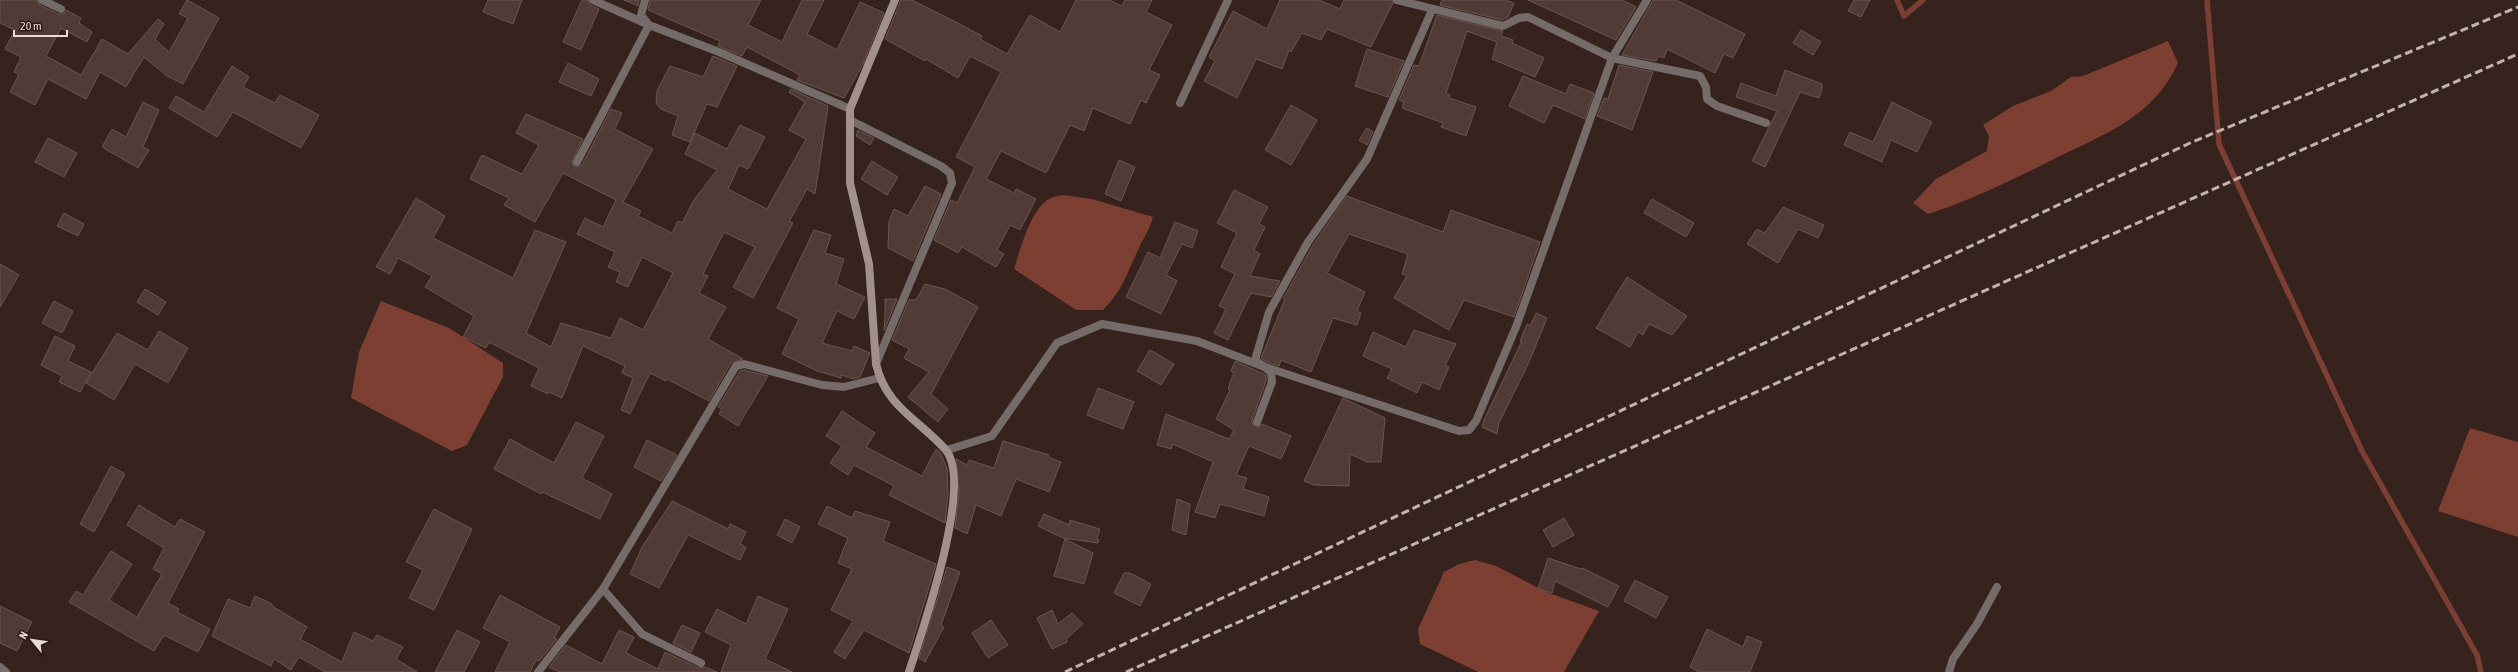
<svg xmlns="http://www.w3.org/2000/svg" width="2518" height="672" font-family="'Asap Condensed',sans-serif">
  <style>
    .water { fill: #7d3f32 }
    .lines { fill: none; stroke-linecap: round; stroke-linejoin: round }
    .stream { stroke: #7d3f32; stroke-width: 5.5 }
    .building { fill: #503b36; stroke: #6b5550 }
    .street { stroke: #756b68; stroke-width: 8 }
    .secondary { stroke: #a1908c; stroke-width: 8 }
    .rail { stroke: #c2b3b0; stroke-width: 3; stroke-dasharray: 8 4; stroke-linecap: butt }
  </style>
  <rect width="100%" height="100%" fill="#36231e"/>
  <g class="water">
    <path d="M2168,41L2178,63C2152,120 2101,135 2048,162C2008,182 1971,200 1928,214L1913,203L1936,179L1987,151L1989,136L1983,125L2013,106L2051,91L2071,77L2083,76Z"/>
    <path d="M1063,195L1092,199L1153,217C1150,229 1144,237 1139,248C1127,273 1123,290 1103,310H1076L1014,269C1020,250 1031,207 1051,198C1054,196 1059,196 1063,195Z"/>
    <polygon points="381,301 449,328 503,363 503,377 467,445 452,451 351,398 359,352"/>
    <polygon points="2470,428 2518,442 2518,537 2438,511"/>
    <polygon points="1475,560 1496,566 1546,592 1599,611 1564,672 1478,672 1420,644 1418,629 1444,572 1459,564"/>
  </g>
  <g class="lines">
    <g class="stream">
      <polyline points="1897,0 1904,16 1923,0"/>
      <polyline points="2207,0 2219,144 2362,451 2477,655 2481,672"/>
    </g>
  </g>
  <g class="building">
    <polygon points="0,0 37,0 40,5 59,14 64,14 66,10 81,18 79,23 92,32 87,42 61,28 46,56 81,75 102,39 128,54 158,19 164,24 155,39 169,52 188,18 179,14 187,0 219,18 183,84 167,76 144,57 126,87 100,72 86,99 48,79 35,105 10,92 19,74 14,72 21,57 5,49 15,30 0,23"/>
    <polygon points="488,0 522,0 513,24 483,12"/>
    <polygon points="582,0 588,0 590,5 599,9 581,50 563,42"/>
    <polygon points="624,0 639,0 638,6"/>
    <polygon points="650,0 761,0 748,25 782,42 802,0 824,0 807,34 837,50 860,2 884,13 863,64 844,98 797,80 800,75 747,47 742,56 718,46 720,41 648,10"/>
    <polygon points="901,0 912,0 952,20 982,36 980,39 1007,54 1030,15 1060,32 1076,0 1109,0 1122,6 1125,0 1152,0 1146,12 1172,25 1149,70 1160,75 1146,103 1141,100 1130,124 1093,108 1084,131 1070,125 1046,173 1001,151 986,179 1014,193 1016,189 1036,199 1020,230 1010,225 997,250 1004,254 996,267 962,247 958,253 934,240 951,200 957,203 975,167 956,157 1001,72 970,56 958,78 926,59 925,61 885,39"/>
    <polygon points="1280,0 1319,0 1340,9 1344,0 1392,0 1393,3 1371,47 1327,29 1321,40 1302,33 1291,52 1289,50 1282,69 1256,59 1237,98 1204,81 1215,61 1209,57 1233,11 1267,29"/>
    <polygon points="1442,0 1505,0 1514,3 1508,17 1502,20 1440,5"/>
    <polygon points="1528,0 1622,0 1636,7 1616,40"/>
    <polygon points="1653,0 1676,0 1745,34 1733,58 1724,54 1715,73 1667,49 1664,58 1658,56 1656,61 1622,55"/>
    <polygon points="1854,0 1870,0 1861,17 1848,11"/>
    <polygon points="1437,15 1503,31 1501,36 1513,40 1512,43 1544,58 1535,77 1492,59 1497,42 1467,31 1446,93 1450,95 1449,98 1476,107 1466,136 1441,127 1443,123 1402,108 1404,102 1399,100 1414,65 1419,66"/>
    <polygon points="1801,30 1821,42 1813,55 1793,43"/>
    <polygon points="1367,49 1404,61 1388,97 1355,86"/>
    <polygon points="713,56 737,66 717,107 707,104 690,142 672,135 678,116 661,109 656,103 657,91 670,66 703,77"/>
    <polygon points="568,63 599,79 591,96 559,82"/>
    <polygon points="1619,65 1653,72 1632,130 1597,116 1604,98 1608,99"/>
    <polygon points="232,66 249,77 243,87 275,103 280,95 319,115 301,148 233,112 217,137 169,108 176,96 204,112"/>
    <polygon points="1785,70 1822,84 1822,89 1819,98 1800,92 1765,167 1752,161 1777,111 1736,97 1741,83 1776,96"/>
    <polygon points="1523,76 1566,94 1570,84 1594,93 1585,119 1553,105 1544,123 1509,106"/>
    <polygon points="791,89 828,106 815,194 807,189 789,222 793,223 753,298 733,287 755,247 724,232 703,274 708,276 699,293 726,307 708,339 743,359 731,363 709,401 667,379 666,381 650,373 630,414 621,410 633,378 622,373 625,366 583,346 562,398 549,392 548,394 531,386 539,368 489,342 486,348 463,337 474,316 425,287 432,276 398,258 390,274 376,267 416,198 445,216 433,238 513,278 535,230 566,242 526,333 551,347 561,323 611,338 620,318 643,330 673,273 642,257 628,287 616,282 620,272 608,267 615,252 577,234 585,218 603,227 616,200 563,173 535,222 504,205 509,198 470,179 482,155 522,174 539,145 516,133 526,114 583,139 572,162 573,165 578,167 582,165 611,109 622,113 615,129 653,149 623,202 641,211 638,216 672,233 678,221 682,223 694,200 717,170 685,154 695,133 727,149 740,125 765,137 748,169 739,165 728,189 767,209 806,139 789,130 805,102 789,92"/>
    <polygon points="143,102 159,110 143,147 149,150 138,168 102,147 112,129 126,137"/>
    <polygon points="1892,102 1932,122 1917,152 1891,140 1882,162 1844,145 1850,132 1873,142"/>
    <polygon points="1291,105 1317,120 1291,165 1265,150"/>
    <polygon points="1367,128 1373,132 1367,145 1359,140"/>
    <polygon points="858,130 874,138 870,145 856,136"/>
    <polygon points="48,138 77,153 64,177 35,162"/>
    <polygon points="1119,160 1135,167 1121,201 1105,194"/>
    <polygon points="872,161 898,177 887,195 861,179"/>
    <polygon points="925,186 941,194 913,261 888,248 889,221 894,209 908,216"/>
    <polygon points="1234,190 1268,207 1259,224 1265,227 1254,250 1260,254 1250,276 1280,281 1271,297 1251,293 1228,340 1214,333 1226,309 1219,306 1235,274 1221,267 1237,233 1217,223"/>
    <polygon points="1347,196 1443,232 1451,210 1540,242 1514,317 1464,300 1449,330 1394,298 1407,276 1402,274 1408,254 1349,234 1327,273 1365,292 1357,311 1361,313 1357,325 1333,318 1311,372 1281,360 1279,366 1266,362 1261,358 1285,299 1283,299 1313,245"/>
    <polygon points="1652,199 1694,223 1686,237 1644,213"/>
    <polygon points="1783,207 1824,225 1818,238 1798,229 1778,263 1747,244 1757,229 1764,233 1767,230"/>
    <polygon points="64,213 84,224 78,236 57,226"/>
    <polygon points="1175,222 1198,231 1192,248 1182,244 1166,275 1177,281 1161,314 1126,297 1148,252 1160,258"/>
    <polygon points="814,230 831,235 825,253 844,259 836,284 865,297 854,319 837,311 822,343 852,351 854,346 870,353 860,377 853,379 842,375 841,378 817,371 782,354 799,319 777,308"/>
    <polygon points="0,264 19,275 0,307"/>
    <polygon points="1627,277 1687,316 1672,335 1649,324 1643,335 1638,332 1630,347 1596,328"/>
    <polygon points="925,284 945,289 978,307 931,394 948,409 938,422 908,397 929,372 904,358 909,349 892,340 909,300 916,300"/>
    <polygon points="145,289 166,302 158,315 137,302"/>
    <polygon points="885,299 897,299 884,331 885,317"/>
    <polygon points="54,301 73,311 62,333 42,323"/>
    <polygon points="1536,313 1547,318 1529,362 1499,423 1497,434 1482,427 1484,420 1522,341 1520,341 1527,324 1530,326"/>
    <polygon points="1414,330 1456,344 1445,365 1449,367 1439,390 1422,382 1417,393 1387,378 1392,369 1363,356 1373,332 1406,347"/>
    <polygon points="159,331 188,348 168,383 135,364 114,400 86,383 117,333 148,350"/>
    <polygon points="55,336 75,346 68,361 91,372 80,392 59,382 62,376 41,365"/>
    <polygon points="1150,350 1174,364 1161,385 1137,371"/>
    <polygon points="1235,361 1266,375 1266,381 1252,420 1253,425 1258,427 1262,424 1291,436 1281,459 1249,446 1236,475 1247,478 1243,489 1269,497 1264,516 1220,504 1215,518 1195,512 1213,462 1173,444 1171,449 1157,445 1166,414 1229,439 1234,430 1216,419 1230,390 1228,389 1234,372 1231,371"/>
    <polygon points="744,370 768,376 738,426 719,414 722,409 718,407 740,371"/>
    <polygon points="1098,388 1134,402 1123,429 1087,415"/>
    <polygon points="1343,398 1385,418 1381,462 1367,462 1350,454 1349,486 1314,485 1304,481"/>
    <polygon points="842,411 875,433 866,447 922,476 936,449 940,452 947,468 948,492 945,523 889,495 894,486 854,465 848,475 830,463 842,446 826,436"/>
    <polygon points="576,422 604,436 582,478 612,494 600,519 542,492 541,494 494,469 510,439 554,463"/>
    <polygon points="647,440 677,455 661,481 634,467"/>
    <polygon points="1003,441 1049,455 1048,457 1061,462 1049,492 1016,479 1001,516 976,505 967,534 955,528 959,492 956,459 967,465 969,460 994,468"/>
    <polygon points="111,466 125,474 94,532 80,524"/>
    <polygon points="1177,499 1190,504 1186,535 1172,530"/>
    <polygon points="672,501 728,529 730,524 746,532 740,544 746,547 740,560 688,535 659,588 630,574 642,547"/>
    <polygon points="139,505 175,527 180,519 205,532 168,603 179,609 177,612 210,629 198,652 164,635 154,651 69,602 76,591 83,595 111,551 132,564 109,600 137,617 162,574 153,569 164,548 127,525"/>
    <polygon points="827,506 852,518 855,511 890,522 883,541 936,564 909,653 864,630 845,659 834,652 853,621 831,610 852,569 838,563 848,538 818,524"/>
    <polygon points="434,509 472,529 434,610 409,598 423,570 406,562"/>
    <polygon points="1044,514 1069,525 1070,520 1100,529 1097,539 1099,540 1098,543 1063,538 1038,526"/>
    <polygon points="1564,518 1574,535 1553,547 1543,530"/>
    <polygon points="785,519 800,527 792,543 777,535"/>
    <polygon points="1065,539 1093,553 1084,584 1054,576"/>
    <polygon points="1548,558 1581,569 1582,568 1619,586 1608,607 1555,581 1552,593 1538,589"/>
    <polygon points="947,567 960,572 941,625 944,627 925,662 919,658"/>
    <polygon points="1124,573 1130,573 1151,584 1140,606 1114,593"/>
    <polygon points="1635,580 1668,597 1656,618 1624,601"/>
    <polygon points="500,595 560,627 554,638 557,639 539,661 536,660 530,672 495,672 510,642 483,628"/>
    <polygon points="255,596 272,604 272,606 307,627 300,639 342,662 354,632 373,641 377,635 403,647 396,659 417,672 325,672 299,657 291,670 274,659 271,666 212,636 228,599 250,608"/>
    <polygon points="758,596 788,609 765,659 792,672 721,672 731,645 705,632 717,609 746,624"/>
    <polygon points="0,606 32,622 17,651 0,643"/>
    <polygon points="1052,610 1058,624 1072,613 1083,624 1066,639 1067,642 1052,649 1037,618"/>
    <polygon points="991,620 1008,645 988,658 972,633"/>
    <polygon points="682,625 700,633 691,652 673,643"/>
    <polygon points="1707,629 1743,647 1747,636 1762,642 1750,672 1699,672 1690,667"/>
    <polygon points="457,630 480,642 464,672 435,672"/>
    <polygon points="619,630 634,637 626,653 658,669 665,652 699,668 705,667 717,672 559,672 549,667 566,645 602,664"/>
  </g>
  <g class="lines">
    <g class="street">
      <polyline points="42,0 61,9"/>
      <polyline points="645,0 641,15 649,25 719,52 850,109"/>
      <polyline points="1397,0 1503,26 1519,18 1528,17 1612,58 1700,76 1706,87 1707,99 1717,106 1766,123"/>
      <polyline points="1180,103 1228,0"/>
      <polyline points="850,120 941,166 950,173 952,183 876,364"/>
      <polyline points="577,162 649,25 593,0"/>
      <polyline points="1257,422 1272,382 1271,372 1255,360 1269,312 1308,242 1367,159 1432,10"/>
      <polyline points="947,450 992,436 1057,343 1102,324 1197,341 1262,366 1459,431 1469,430 1476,421 1516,327 1612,58 1647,0"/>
      <polyline points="603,589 642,634 701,663"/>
      <polyline points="0,667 6,672"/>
      <polyline points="538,672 603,589 736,366 744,364 822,385 844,387 879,378"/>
      <polyline points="1949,672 1953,659 1977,624 1997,587"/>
    </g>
    <path class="secondary" d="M895,0L850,109V183L869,264L876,364C886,407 918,419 945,449C975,482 922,631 909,672"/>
    <g class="rail">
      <polyline points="1065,672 2190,143 2518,7"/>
      <polyline points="1126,672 2518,54"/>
    </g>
  </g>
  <g transform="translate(32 640) rotate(299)" stroke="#2c1915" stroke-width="3" paint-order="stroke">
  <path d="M0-3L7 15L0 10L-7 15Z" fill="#e8dad7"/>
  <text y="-6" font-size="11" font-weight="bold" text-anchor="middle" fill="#e8dad7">N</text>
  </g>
  <path d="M14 30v6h53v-6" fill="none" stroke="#e8dad7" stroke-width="2"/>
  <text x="20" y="30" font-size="12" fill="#e8dad7" stroke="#2c1915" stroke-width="3" paint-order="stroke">20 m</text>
</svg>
